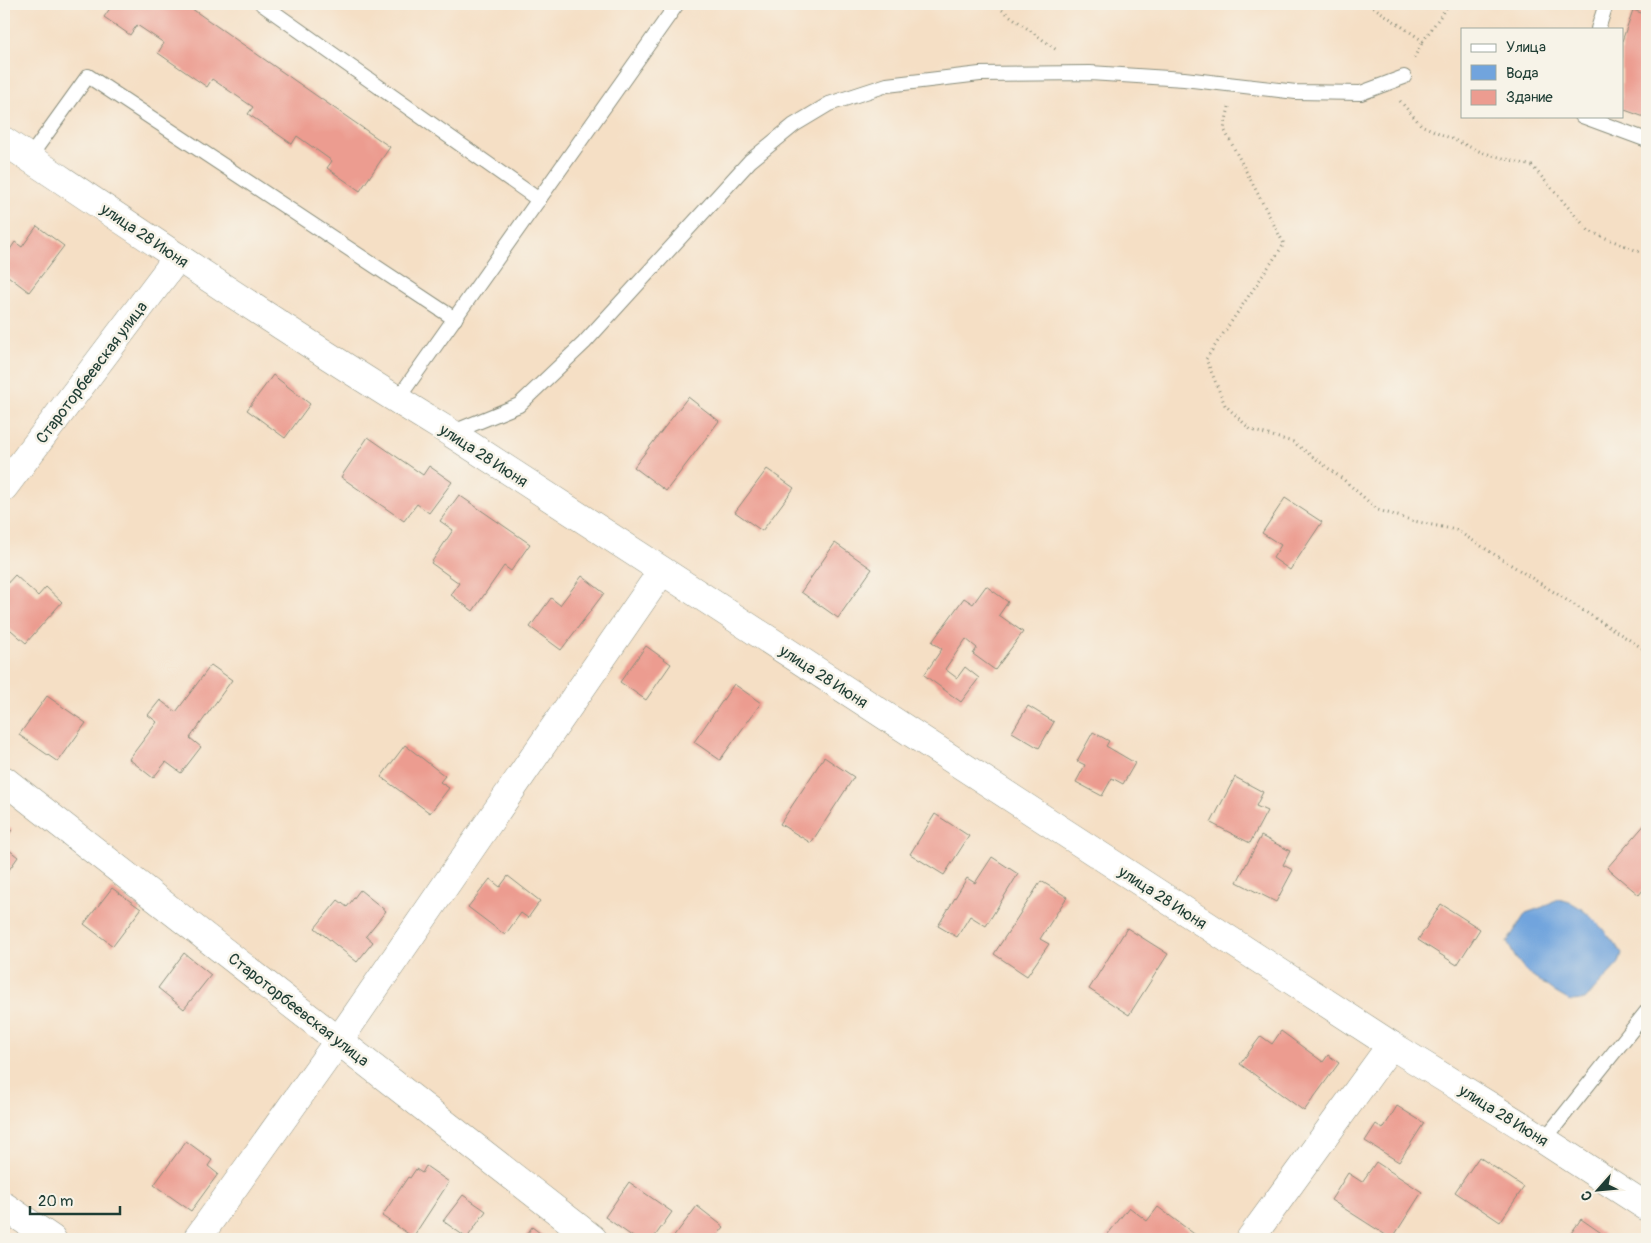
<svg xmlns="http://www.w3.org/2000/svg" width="1651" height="1243" font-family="Pangolin,sans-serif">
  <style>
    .water { fill: #71a4dd; stroke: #487088 }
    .building { fill: #ec9c90 }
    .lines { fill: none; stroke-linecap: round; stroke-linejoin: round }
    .lane-casing { stroke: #8a8e7c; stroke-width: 16 }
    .street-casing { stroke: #8a8e7c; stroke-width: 29 }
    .path { stroke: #8a8e7c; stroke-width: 3; stroke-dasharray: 1 4; stroke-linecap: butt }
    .lane { stroke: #fff; stroke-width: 14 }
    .street { stroke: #fff; stroke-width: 28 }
    .labels { text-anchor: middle; stroke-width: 5; stroke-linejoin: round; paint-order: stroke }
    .street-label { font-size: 16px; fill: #1f3d34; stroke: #f7f3e8 }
  </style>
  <rect width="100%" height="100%" fill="#f7f3e8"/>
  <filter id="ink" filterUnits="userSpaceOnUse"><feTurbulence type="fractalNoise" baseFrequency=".02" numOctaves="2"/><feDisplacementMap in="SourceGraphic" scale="10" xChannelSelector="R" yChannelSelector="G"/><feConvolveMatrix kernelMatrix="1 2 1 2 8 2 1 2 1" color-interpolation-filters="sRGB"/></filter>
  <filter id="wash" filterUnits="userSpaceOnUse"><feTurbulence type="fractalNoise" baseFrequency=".0096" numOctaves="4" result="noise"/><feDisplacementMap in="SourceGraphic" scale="20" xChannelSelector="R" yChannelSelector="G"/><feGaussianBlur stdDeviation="1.12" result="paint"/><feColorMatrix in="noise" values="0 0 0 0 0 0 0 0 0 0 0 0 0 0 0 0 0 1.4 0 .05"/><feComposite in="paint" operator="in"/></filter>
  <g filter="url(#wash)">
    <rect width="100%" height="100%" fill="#f5dfc5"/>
    <path class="water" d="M1557,899C1562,900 1568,901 1572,903C1591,913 1609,936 1622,953L1619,963L1585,1000L1570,1001L1556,993L1526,971L1515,957L1507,942L1526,913L1543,907Z"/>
    <g id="blocks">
      <g class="building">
        <polygon points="113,4 185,4 390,147 360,191 327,168 332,161 297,136 292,144 248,114 253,107 212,79 207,87 158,53 164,43 137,25 130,35 104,17"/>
        <polygon points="1633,10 1647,15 1647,118 1622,109 1622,41"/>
        <polygon points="37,226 64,246 29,292 4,273 4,268 9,260 5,257 15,242 22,247"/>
        <polygon points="273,375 310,404 285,438 247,410"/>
        <polygon points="688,397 719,421 666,491 634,467"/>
        <polygon points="368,437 423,475 429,466 452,482 429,513 417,504 404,521 341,477"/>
        <polygon points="767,469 794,488 762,531 735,512"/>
        <polygon points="459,495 530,544 511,571 504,566 473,611 451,595 459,583 431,563 453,530 440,521"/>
        <polygon points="1285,498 1322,522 1290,570 1273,558 1281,545 1262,533"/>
        <polygon points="835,543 872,569 838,618 801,592"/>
        <polygon points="15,575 38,596 46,587 62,602 26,643 4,624 4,587"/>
        <polygon points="582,576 604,593 561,650 530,627 551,598 560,605"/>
        <polygon points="986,586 1008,602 999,615 1023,632 995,670 973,654 977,648 966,639 945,669 957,678 965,667 979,678 961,702 924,675 942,649 932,642 964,598 973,604"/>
        <polygon points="646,646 671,664 646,700 620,682"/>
        <polygon points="211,665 232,680 190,738 201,747 181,773 166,762 153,778 129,759 157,722 148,715 160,700 176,712"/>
        <polygon points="734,684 761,703 720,760 694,742"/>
        <polygon points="47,696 86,723 58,762 19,735"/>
        <polygon points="1028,706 1054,722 1039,748 1012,732"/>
        <polygon points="1093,732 1109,741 1106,746 1135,763 1123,784 1112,778 1102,796 1076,782 1085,765 1077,761"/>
        <polygon points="405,745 445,776 440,782 449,788 430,813 381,777"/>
        <polygon points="824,757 854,777 811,843 780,824"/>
        <polygon points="1235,777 1263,792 1256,806 1267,811 1250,843 1211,823"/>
        <polygon points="935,814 969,836 944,875 910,854"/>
        <polygon points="1647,822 1647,885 1639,895 1607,868"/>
        <polygon points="4,824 12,830 4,840"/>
        <polygon points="1261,836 1290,851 1283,865 1293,870 1276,902 1237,882"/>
        <polygon points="4,846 18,857 4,877"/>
        <polygon points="992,857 1018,874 986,926 970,916 957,937 938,926 967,878 975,883"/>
        <polygon points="508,876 540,901 528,918 521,913 505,935 468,907 490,879 500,887"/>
        <polygon points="1041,881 1067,897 1040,939 1049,944 1027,976 994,954"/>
        <polygon points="112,888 141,909 113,946 84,924"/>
        <polygon points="360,890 386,911 366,936 373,942 357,962 315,928 338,900 347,907"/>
        <polygon points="1441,904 1480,929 1457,965 1418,940"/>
        <polygon points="1127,928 1168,954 1129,1015 1089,989"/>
        <polygon points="184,953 211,975 184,1009 158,988"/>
        <polygon points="1281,1031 1323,1062 1328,1055 1339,1063 1304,1111 1240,1064 1261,1036 1272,1044"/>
        <polygon points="1397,1106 1424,1123 1399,1162 1365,1141 1376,1124 1383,1129"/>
        <polygon points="186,1141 212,1160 208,1166 218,1174 191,1211 154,1185"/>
        <polygon points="1479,1157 1524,1187 1500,1222 1455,1192"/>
        <polygon points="1376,1162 1422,1192 1392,1239 1331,1200 1348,1173 1362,1182"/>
        <polygon points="426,1166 449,1182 413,1237 382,1216 408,1177 410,1178 416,1169 422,1173"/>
        <polygon points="629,1182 672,1212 653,1239 636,1239 605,1217"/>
        <polygon points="463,1195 486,1211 467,1238 443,1221"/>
        <polygon points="697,1206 724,1227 714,1239 672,1239"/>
        <polygon points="1129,1207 1147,1221 1158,1207 1201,1239 1104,1239"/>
        <polygon points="1581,1219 1610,1239 1567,1239"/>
        <polygon points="532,1227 548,1239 524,1239"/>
      </g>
    </g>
  </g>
  <g filter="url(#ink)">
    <use href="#blocks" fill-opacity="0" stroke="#8a8e7c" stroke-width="1"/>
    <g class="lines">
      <g class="lane-casing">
        <g id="lane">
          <polyline points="262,4 539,200"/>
          <polyline points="1598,29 1606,4"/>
          <polyline points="1582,116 1647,140"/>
          <polyline points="29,158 88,76 455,319"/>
          <polyline points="397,400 677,4"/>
          <polyline points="451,433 519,405 584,343 750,161 794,125 829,104 887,85 980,74 1090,73 1184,79 1296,92 1361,93 1404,77"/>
          <polyline points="1544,1140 1647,1011"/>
        </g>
      </g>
      <g class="street-casing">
        <g id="street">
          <path d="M4,141C152,240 299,340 451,433L1391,1045L1527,1129L1647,1207"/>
          <polyline points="4,487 178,257"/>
          <polyline points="4,780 593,1239"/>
          <polyline points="4,1206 52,1239"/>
          <polyline points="197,1239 339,1040 662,571"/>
          <polyline points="1250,1239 1391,1045"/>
        </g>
      </g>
      <g class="path">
        <polyline points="994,4 1058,51"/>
        <polyline points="1369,4 1423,41 1449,4"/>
        <polyline points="1414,58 1423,41"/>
        <polyline points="1400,101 1421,125 1481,152 1532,166 1589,231 1647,255"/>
        <polyline points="1229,107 1224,129 1284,244 1206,359 1225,405 1251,430 1293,442 1344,480 1378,510 1414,521 1456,530 1647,651"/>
      </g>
      <use href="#lane" class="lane"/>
      <use href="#street" class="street"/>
    </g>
  </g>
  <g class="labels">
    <g class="street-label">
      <text transform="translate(145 235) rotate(34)" y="6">улица 28 Июня</text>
      <text transform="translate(91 372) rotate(-53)" y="6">Староторбеевская улица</text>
      <text transform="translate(484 455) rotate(33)" y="6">улица 28 Июня</text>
      <text transform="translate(824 676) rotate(33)" y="6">улица 28 Июня</text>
      <text transform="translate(1163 897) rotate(33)" y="6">улица 28 Июня</text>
      <text transform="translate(299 1009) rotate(38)" y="6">Староторбеевская улица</text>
      <text transform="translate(1504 1115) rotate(32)" y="6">улица 28 Июня</text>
    </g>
  </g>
  <rect width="1651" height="1243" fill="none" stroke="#f7f3e8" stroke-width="20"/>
  <rect x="1461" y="28" width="162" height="90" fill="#f7f3e8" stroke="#a1aaa0"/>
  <rect x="1471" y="44" width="25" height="8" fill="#ffffff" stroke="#a1aaa0"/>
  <text x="1506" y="52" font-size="15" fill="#1f3d34">Улица</text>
  <rect x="1471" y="65" width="25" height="15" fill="#71a4dd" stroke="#a1aaa0"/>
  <text x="1506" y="78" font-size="15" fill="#1f3d34">Вода</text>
  <rect x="1471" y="90" width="25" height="15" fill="#ec9c90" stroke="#a1aaa0"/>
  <text x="1506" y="102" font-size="15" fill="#1f3d34">Здание</text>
  <g transform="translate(1598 1190) rotate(243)" stroke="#f7f3e8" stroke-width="4" paint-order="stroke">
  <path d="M0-4L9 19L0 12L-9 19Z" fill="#1f3d34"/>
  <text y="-8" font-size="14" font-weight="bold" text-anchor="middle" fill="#1f3d34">С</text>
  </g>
  <path d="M30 1206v8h90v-8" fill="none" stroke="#1f3d34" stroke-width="2.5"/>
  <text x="38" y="1206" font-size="15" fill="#1f3d34" stroke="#f7f3e8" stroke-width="4" paint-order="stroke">20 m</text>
</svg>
